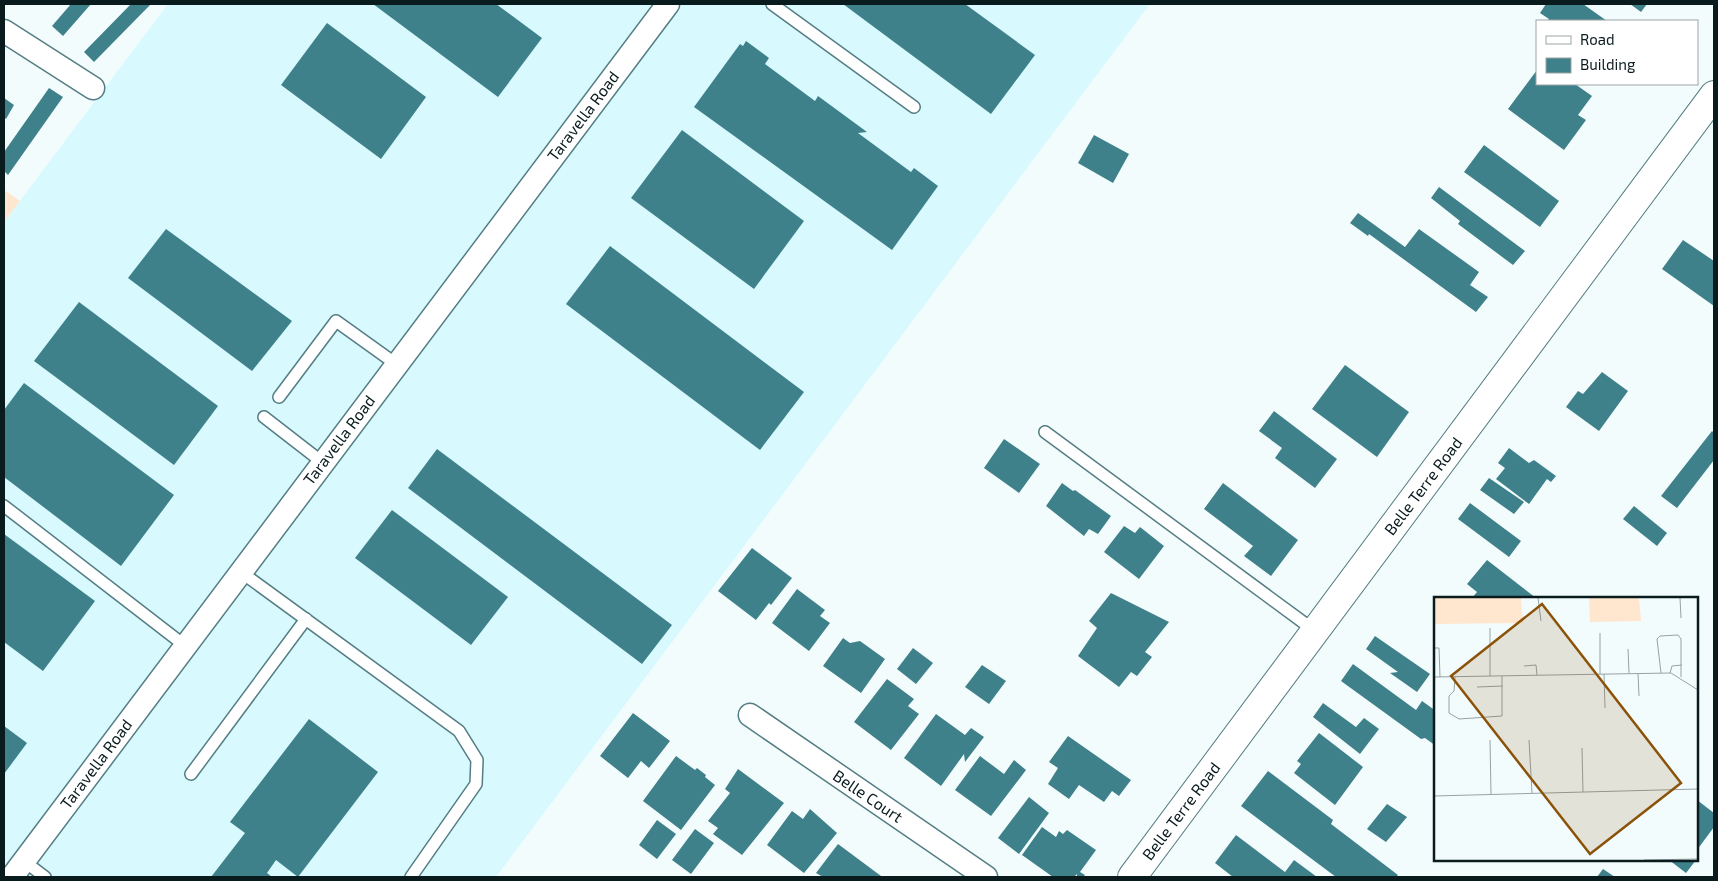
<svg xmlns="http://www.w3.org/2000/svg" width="1718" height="881" font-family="'Exo 2',sans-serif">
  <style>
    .built { fill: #d8f9fe }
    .green { fill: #ffe6cf }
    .building { fill: #3f818a }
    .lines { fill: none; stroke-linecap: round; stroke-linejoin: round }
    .service-casing { stroke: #547e84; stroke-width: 14 }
    .minor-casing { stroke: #547e84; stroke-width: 25 }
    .tertiary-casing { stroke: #547e84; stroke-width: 30 }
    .service { stroke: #fff; stroke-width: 11 }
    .minor { stroke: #fff; stroke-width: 22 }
    .tertiary { stroke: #fff; stroke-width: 28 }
    .labels { text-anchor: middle; stroke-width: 4.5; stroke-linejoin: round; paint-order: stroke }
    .street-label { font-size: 16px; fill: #0a1b1e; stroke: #fff }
    .inset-road { fill: none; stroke: #96a2a4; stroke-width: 1 }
    .view { fill: #8b530a; fill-opacity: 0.15; stroke: #8b530a; stroke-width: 2.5 }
    .inset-edge { fill: none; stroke: #0a1b1e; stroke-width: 2.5 }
  </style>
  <rect width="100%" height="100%" fill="#f3fcfd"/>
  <polygon class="built" points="168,4 1150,4 496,877 4,877 4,222"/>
  <polygon class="green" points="4,190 20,201 4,222"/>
  <g class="building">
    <polygon points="71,4 91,4 63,36 52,26"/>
    <polygon points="131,4 151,4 94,62 84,52"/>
    <polygon points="373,4 496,4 542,38 498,97"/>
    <polygon points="843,4 965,4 1035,55 991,114"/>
    <polygon points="1546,4 1583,4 1607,21 1548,21 1549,19 1540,13"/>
    <polygon points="1630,4 1647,4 1641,12"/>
    <polygon points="327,23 426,97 381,159 281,85"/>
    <polygon points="746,41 769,58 765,64 815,101 818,96 867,132 858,133 911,172 914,168 938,186 892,250 694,107 740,44 743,46"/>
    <polygon points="1537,70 1537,84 1575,84 1592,96 1578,115 1586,120 1564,150 1508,109"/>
    <polygon points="49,88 63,97 8,175 4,171 4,152"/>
    <polygon points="4,98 14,105 6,119 4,117"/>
    <polygon points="682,130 804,221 754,289 631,198"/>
    <polygon points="1094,135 1129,154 1113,183 1078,163"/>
    <polygon points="1484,145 1559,201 1540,227 1464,172"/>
    <polygon points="1439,187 1525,251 1513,265 1458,224 1460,221 1431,198"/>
    <polygon points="1358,213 1405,247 1419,229 1479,272 1470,285 1488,297 1476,312 1369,234 1368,236 1350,223"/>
    <polygon points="166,229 292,321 252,371 128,278"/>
    <polygon points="1683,240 1714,261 1714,306 1662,269"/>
    <polygon points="610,246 804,392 760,450 566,304"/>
    <polygon points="79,302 218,406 174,465 34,361"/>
    <polygon points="1345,365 1409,412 1377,457 1312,409"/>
    <polygon points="1602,372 1628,391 1599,431 1566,407 1578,391 1583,394"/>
    <polygon points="24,383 174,495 121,566 4,477 4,410"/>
    <polygon points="1274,411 1337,459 1315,488 1275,458 1282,448 1259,431"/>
    <polygon points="1712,431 1714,433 1714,460 1677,508 1661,496"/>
    <polygon points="1004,439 1040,464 1019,493 984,468"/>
    <polygon points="1509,448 1529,463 1534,460 1556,476 1551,482 1547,479 1529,504 1496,479 1505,468 1498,463"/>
    <polygon points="437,449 672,625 642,664 408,488"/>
    <polygon points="1489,478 1524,502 1514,514 1480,490"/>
    <polygon points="1062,483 1073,491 1075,490 1111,516 1098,534 1089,529 1084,536 1046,506"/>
    <polygon points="1223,483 1298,540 1271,576 1244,556 1253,546 1204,509"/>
    <polygon points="1470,503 1521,541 1509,557 1458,519"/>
    <polygon points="1634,506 1667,533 1657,546 1623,519"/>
    <polygon points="392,510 508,597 471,645 355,558"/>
    <polygon points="1124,526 1135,533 1140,527 1164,546 1139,579 1104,552"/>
    <polygon points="4,534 95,601 43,671 4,642"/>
    <polygon points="752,548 792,578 771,605 769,603 756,620 718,591"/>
    <polygon points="1487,560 1536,598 1472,598 1477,592 1467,584"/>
    <polygon points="797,589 825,610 820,616 830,623 809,651 772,623"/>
    <polygon points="1111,593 1169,622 1145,652 1152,657 1137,676 1131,672 1119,687 1078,656 1097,628 1089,621"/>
    <polygon points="1375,636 1430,674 1417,692 1390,673 1398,672 1366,649"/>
    <polygon points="843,638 850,643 860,641 885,659 861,693 823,666"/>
    <polygon points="913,648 933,663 916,684 897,669"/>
    <polygon points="1353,664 1416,710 1422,701 1436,711 1436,746 1425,738 1421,739 1341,681"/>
    <polygon points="982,665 1006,681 989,704 965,687"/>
    <polygon points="887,679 914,699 908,706 919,714 891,750 854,722"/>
    <polygon points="1323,703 1356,727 1364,718 1379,729 1360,754 1313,717"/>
    <polygon points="633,713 670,741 649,768 641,761 628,778 600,756"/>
    <polygon points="936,714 965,735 971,728 984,737 965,762 964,754 941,786 904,758"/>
    <polygon points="309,719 378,772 298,877 276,860 267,873 272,877 211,877 245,833 230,822"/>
    <polygon points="4,726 27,743 4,774"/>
    <polygon points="1319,733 1363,767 1335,805 1294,773 1301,764 1297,761"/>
    <polygon points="1068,736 1131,780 1119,796 1112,791 1104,802 1079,785 1069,799 1048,784 1058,768 1049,762"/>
    <polygon points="676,756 695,770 697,768 706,775 705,777 715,785 681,830 643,801"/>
    <polygon points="980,756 1004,774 1014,760 1026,770 991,816 955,790"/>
    <polygon points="738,769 784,803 742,855 713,834 718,828 708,821 730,793 725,789"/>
    <polygon points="1268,771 1333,820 1331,824 1398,875 1396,877 1336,877 1241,806"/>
    <polygon points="1029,797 1049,813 1019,854 998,838"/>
    <polygon points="1697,800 1714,813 1714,827 1697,850"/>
    <polygon points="1387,804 1407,817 1386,842 1367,829"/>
    <polygon points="810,809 837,833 804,873 767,845 792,811 803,819"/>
    <polygon points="657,820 676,834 657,859 639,845"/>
    <polygon points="1042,827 1056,837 1059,831 1063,834 1067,830 1096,850 1080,872 1085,875 1083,877 1077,877 1077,874 1074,877 1053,877 1022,855"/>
    <polygon points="695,829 714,843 691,874 672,860"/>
    <polygon points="1236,835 1285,872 1294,860 1317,877 1233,877 1215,863"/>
    <polygon points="838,844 881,876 880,877 823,877 816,873"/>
    <polygon points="1669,860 1696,860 1686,873"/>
    <polygon points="1603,869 1615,877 1597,877"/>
  </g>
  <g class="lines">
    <g class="service-casing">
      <g id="service">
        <polyline points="772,4 914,107"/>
        <polyline points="279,397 336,321 396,364"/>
        <polyline points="264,417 322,462"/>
        <polyline points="1045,432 1315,631"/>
        <polyline points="4,506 184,645"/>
        <polyline points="241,572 459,731 477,760 476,784 411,877"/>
        <polyline points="191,774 306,619"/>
        <polyline points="24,861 45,877"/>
      </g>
    </g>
    <g class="minor-casing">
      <g id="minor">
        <polyline points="4,31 93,88"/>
        <polyline points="750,715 986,877"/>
        <polyline points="12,877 668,4"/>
      </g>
    </g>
    <g class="tertiary-casing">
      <polyline id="tertiary" points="1132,877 1714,95"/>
    </g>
    <use href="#service" class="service"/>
    <use href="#minor" class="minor"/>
    <use href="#tertiary" class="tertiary"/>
  </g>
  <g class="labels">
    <g class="street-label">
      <text transform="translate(583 116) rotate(-53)" y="6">Taravella Road</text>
      <text transform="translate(339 440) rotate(-53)" y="6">Taravella Road</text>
      <text transform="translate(1423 486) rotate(-53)" y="6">Belle Terre Road</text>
      <text transform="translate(96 764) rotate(-53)" y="6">Taravella Road</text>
      <text transform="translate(868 796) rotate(34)" y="6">Belle Court</text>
      <text transform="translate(1181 811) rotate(-53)" y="6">Belle Terre Road</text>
    </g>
  </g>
  <g transform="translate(1434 597)">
    <rect width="264" height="264" fill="#f3fcfd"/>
    <path d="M0,1H87L89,26L0,27ZM155,1H205L207,24L156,25Z" fill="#ffe6cf"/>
    <path class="inset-road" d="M104,1L107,24M246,1L247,21M56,31V79M166,36V77M0,51H5L6,80M194,52L195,76M90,69L102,68L103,78M204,76L205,99M227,76L223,42L226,39L244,38L247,42V80M236,76L238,69L248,68M170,77L171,111M0,80L237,76L264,93M21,80L20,94L15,99V116L25,122L68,119V79M43,90L69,89M56,143L57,197M95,143L98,196M148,151L149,195M0,199L264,192M210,263L264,262"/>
    <path class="view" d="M108,7L247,186L156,257L17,79Z"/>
    <rect width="264" height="264" class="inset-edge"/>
  </g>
  <rect width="1718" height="881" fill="none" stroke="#0a1b1e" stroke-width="10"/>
  <rect x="1536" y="20" width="162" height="65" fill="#ffffff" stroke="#9da4a5"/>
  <rect x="1546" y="36" width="25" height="8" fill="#ffffff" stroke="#9da4a5"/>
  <text x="1580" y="45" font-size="15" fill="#0a1b1e">Road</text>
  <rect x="1546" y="58" width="25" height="15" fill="#3f818a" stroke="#9da4a5"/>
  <text x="1580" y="70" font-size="15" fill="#0a1b1e">Building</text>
</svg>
